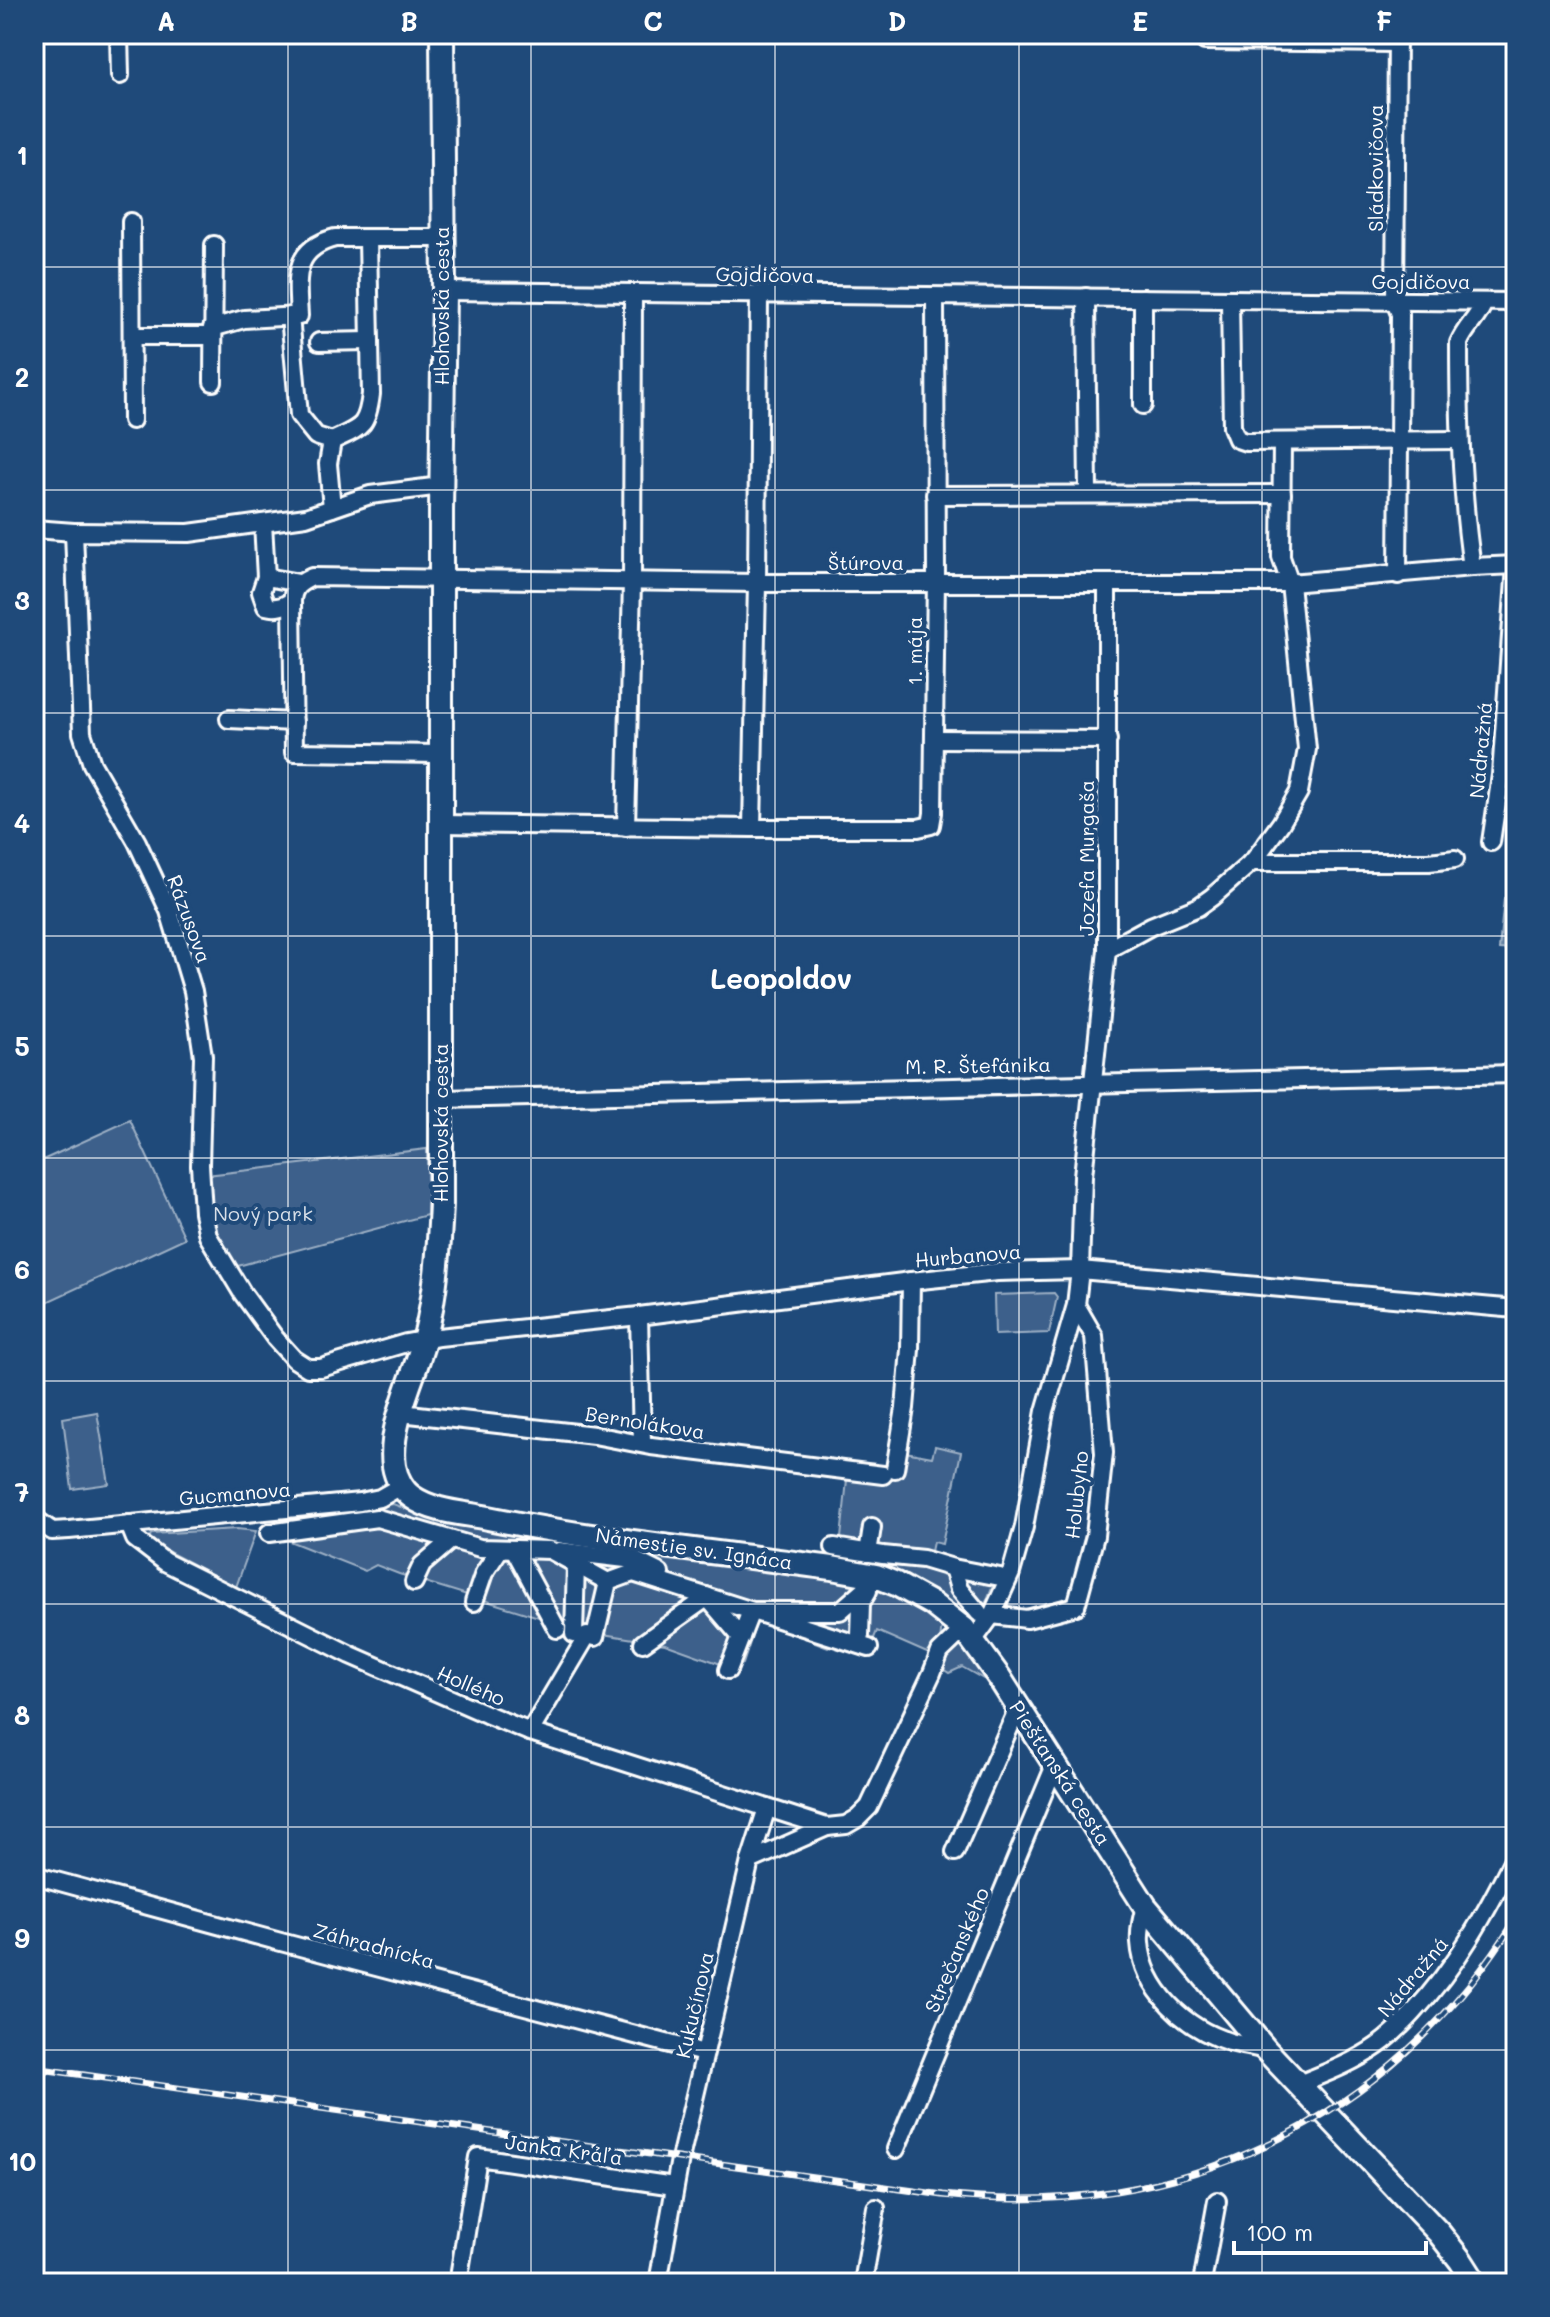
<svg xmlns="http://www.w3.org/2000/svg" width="1550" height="2317" font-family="Mali,sans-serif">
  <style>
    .green { fill: #3c618b; stroke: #9eb0c5; stroke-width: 2 }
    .water { fill: #6583a4; stroke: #a3b5c8; stroke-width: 2 }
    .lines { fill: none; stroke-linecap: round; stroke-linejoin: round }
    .street-casing { stroke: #fff; stroke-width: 22 }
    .secondary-casing { stroke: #fff; stroke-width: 28 }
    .street { stroke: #1f4a7a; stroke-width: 16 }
    .secondary { stroke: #1f4a7a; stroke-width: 22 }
    .rail-casing { stroke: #fff; stroke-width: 7 }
    .rail { stroke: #1f4a7a; stroke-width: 4; stroke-dasharray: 12; stroke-linecap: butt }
    .grid { fill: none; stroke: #fff; stroke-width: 2; stroke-opacity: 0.55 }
    .labels { text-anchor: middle; stroke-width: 8; stroke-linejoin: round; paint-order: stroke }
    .street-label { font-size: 20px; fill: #fff; stroke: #1f4a7a }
    .park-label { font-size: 20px; fill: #d8dfe8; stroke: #1f4a7a }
    .district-label { font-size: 28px; font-weight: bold; fill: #fff; stroke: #1f4a7a }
    .neatline { fill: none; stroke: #fff; stroke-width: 3 }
    .grid-label { font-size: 26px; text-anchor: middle; font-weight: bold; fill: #fff }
  </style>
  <rect width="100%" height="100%" fill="#1f4a7a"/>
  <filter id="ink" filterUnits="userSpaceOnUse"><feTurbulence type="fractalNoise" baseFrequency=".0125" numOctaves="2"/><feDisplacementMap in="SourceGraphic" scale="16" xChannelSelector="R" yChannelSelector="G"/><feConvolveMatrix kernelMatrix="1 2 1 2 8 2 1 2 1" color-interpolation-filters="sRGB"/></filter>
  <g filter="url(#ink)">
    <g class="green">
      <polygon points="130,1120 185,1238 34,1308 34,1164"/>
      <polygon points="427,1149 427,1215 234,1267 211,1222 207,1175"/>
      <polygon points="1054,1293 1057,1297 1049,1333 995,1335 994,1295"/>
      <polygon points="97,1412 109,1484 72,1489 63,1418"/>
      <polygon points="935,1446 961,1452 942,1544 933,1542 930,1556 998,1572 986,1602 967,1621 942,1624 940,1641 927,1653 877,1631 866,1657 831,1645 828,1647 762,1622 756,1624 743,1664 736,1667 718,1663 665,1644 584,1631 399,1574 376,1565 365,1571 269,1533 285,1530 284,1516 332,1511 333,1521 355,1519 363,1507 393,1504 422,1515 520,1531 555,1544 601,1551 620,1546 837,1577 847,1480 851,1475 886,1479 897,1472 905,1452 932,1457"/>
      <polygon points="237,1529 256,1531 236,1587 148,1541 151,1534"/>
      <path d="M960,1646L970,1648L1006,1706L1003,1708L985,1680L962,1667L949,1673L943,1669C943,1657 949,1651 960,1646Z"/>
    </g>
    <polygon class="water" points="1504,898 1516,899 1516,950 1499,949"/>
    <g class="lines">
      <g class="street-casing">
        <g id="street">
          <polyline points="119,34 120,75"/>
          <polyline points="1205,34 1205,41 1397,43"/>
          <polyline points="1397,34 1395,302 1400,314 1398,575"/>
          <polyline points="131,222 132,420"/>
          <polyline points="444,291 1516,302"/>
          <polyline points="1086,297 1088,494"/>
          <polyline points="1230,300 1232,427 1237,439 1246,442 1459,440"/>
          <polyline points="290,316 299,415 316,436 332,441"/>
          <path d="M212,328L244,319L299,316C297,278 292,249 335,238H442"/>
          <polyline points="133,336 212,336"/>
          <polyline points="319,342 370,341"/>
          <polyline points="213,382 214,245"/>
          <polyline points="1143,405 1143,298"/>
          <polyline points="441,486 370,495 306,517 189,533 74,532 82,733 92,764 137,842 169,911 193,991 203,1056 200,1165 203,1212 208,1236 243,1294 275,1338 294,1359 308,1368 321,1368 406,1343 439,1337 639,1316 911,1281 997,1272 1080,1270 1516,1309"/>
          <polyline points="935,495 1282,494"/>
          <path d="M332,508L328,464L332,441C361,427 367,428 371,394L368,239"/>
          <polyline points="263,523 266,577 299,583"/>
          <polyline points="34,529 74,532"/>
          <path d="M1472,567C1461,492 1459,418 1459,343C1466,326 1478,319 1484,302"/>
          <path d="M266,577L261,592L266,606C277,609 283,606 292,601"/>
          <polyline points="229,719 294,722"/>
          <polyline points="935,739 1108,740"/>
          <path d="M441,754L294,752L292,601C293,587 299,583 312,577L757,583H1290L1472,567L1516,565"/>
          <polyline points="441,824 752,828 918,828 931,825 933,813 936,578 935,297"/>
          <polyline points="626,827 632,582 633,294"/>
          <polyline points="752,828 757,583 759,295"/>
          <polyline points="1491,842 1501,775 1516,566"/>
          <polyline points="1251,862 1429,862 1455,859"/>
          <polyline points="1107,950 1151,926 1198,907 1212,897 1254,860 1281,823 1299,792 1307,749 1290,583 1281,557 1282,442"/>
          <polyline points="441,1099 1516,1074"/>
          <polyline points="639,1316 642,1442"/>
          <polyline points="401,1413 594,1435 651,1446 883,1475"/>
          <polyline points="895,1469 905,1408 910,1349 911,1281"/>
          <polyline points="34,1518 52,1531 69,1530 360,1502 380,1498 401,1486"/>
          <polyline points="129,1524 135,1539 165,1562 351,1655 486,1714 530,1732 827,1827"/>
          <polyline points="269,1533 377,1518 480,1548 550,1550 608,1582 633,1573 869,1648"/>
          <polyline points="834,1547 883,1555 923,1559 953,1568 1000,1577"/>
          <polyline points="514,1549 557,1629"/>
          <polyline points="559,1551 634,1560 660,1573"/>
          <polyline points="868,1553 872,1527"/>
          <polyline points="953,1568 959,1589 979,1613"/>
          <polyline points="414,1582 422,1565 451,1540"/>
          <polyline points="706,1596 741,1637"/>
          <polyline points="474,1602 484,1573 500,1549"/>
          <polyline points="992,1615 1027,1619 1076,1606 1095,1536 1104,1453 1094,1336 1076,1305"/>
          <polyline points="574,1634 576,1564"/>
          <polyline points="860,1636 861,1603 868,1591"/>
          <polyline points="595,1637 608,1582"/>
          <polyline points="973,1641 992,1615 1011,1573 1024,1527 1045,1411 1076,1305 1080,1270 1083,1176 1107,950 1107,584"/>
          <polyline points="643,1643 708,1597"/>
          <polyline points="728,1670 751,1611 840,1611 873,1582"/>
          <polyline points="530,1732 587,1636"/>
          <polyline points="955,1852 1018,1708"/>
          <polyline points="750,1861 827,1827 846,1825 858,1818 869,1807 932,1673 940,1652 964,1629"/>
          <polyline points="34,1875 277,1941 704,2053"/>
          <path d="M1145,1906C1142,1918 1139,1930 1140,1942C1143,1990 1186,2029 1230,2042C1242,2045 1254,2047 1266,2050"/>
          <path d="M1299,2084C1326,2073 1353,2063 1377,2046C1390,2037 1402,2025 1413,2013C1457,1966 1488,1910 1516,1853"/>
          <polyline points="896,2149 1055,1765"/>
          <polyline points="458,2283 478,2157 674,2186"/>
          <polyline points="658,2283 680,2159 750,1861 767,1808"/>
          <polyline points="863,2283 876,2208"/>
          <polyline points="1202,2283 1217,2201"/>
        </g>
      </g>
      <g class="secondary-casing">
        <path id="secondary" d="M442,34L444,291L441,511V1204C439,1249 436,1293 425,1337C415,1376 388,1426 394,1466C396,1478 403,1491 412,1497C433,1512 465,1513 488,1518C601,1541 718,1552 832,1568L876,1576L896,1584L932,1604L964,1629L999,1677L1145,1906L1266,2050L1439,2233L1461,2261L1475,2283"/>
      </g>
      <use href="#street" class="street"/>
      <use href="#secondary" class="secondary"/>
      <g class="rail-casing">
        <path id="rail" d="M34,2068L943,2195C1179,2221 1390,2122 1516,1919"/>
      </g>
      <use href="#rail" class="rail"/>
    </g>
  </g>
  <path class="grid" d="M288,34V2283M531,34V2283M775,34V2283M1019,34V2283M1262,34V2283M34,267H1516M34,490H1516M34,713H1516M34,936H1516M34,1158H1516M34,1381H1516M34,1604H1516M34,1827H1516M34,2050H1516"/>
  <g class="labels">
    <g class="street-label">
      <text transform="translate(1376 168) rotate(-90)" y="7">Sládkovičova</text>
      <text transform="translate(765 275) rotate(1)" y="7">Gojdičova</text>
      <text x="1421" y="289">Gojdičova</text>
      <text transform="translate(442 306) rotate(-90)" y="7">Hlohovská cesta</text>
      <text x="866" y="570">Štúrova</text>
      <text transform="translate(915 651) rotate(-90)" y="7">1. mája</text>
      <text transform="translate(1481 750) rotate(-85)" y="7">Nádražná</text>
      <text transform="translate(1087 858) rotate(-90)" y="7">Jozefa Murgaša</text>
      <text transform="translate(189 919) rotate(70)" y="7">Rázusova</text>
      <text transform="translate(978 1066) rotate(-1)" y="7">M. R. Štefánika</text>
      <text transform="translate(441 1123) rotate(-90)" y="7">Hlohovská cesta</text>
      <text transform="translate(968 1256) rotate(-5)" y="7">Hurbanova</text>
      <text transform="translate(645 1423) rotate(9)" y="7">Bernolákova</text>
      <text transform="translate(235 1494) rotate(-5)" y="7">Gucmanova</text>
      <text transform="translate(1077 1495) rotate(-84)" y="7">Holubyho</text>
      <text transform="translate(694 1549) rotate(8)" y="7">Námestie sv. Ignáca</text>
      <text transform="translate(471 1686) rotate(23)" y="7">Hollého</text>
      <text transform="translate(1060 1773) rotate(57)" y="7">Piešťanská cesta</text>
      <text transform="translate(374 1946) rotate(15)" y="7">Záhradnícka</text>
      <text transform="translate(957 1950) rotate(-67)" y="7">Strečanského</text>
      <text transform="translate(1413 1977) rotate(-50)" y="7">Nádražná</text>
      <text transform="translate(695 2005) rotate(-77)" y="7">Kukučínova</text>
      <text transform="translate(564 2150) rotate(8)" y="7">Janka Kráľa</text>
    </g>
    <g class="park-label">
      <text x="263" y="1221">Nový park</text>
    </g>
    <g class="district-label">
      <text x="781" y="989">Leopoldov</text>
    </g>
  </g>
  <rect width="1550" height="2317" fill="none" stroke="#1f4a7a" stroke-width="88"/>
  <path d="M1234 2241v12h192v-12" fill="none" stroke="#ffffff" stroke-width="4"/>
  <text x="1246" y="2241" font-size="24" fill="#ffffff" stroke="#1f4a7a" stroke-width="6" paint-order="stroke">100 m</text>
  <rect x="44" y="44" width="1462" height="2229" class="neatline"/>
  <g class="grid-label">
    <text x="166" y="31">A</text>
    <text x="409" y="31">B</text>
    <text x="653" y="31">C</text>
    <text x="897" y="31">D</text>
    <text x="1140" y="31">E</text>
    <text x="1384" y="31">F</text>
    <text x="22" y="165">1</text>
    <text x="22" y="387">2</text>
    <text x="22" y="610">3</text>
    <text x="22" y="833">4</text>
    <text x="22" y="1056">5</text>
    <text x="22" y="1279">6</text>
    <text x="22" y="1502">7</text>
    <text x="22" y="1725">8</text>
    <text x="22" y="1948">9</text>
    <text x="22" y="2171">10</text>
  </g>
</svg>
